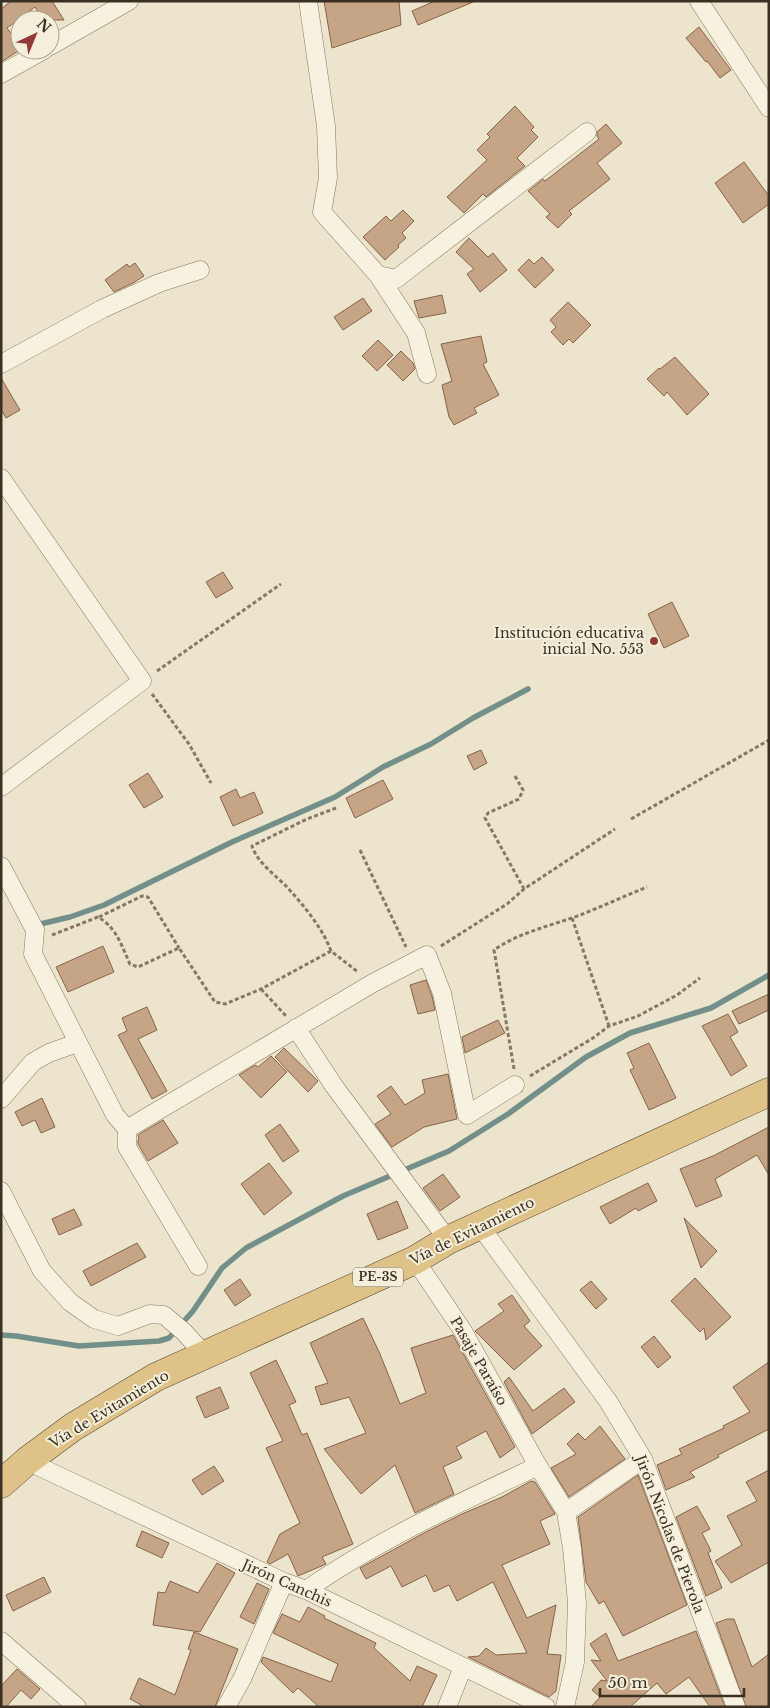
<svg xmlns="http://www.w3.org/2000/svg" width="770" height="1708" font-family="'Libre Baskerville',serif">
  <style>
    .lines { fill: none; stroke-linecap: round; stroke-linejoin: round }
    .stream { stroke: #738f8a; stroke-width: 5.5 }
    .building { fill: #c6a586; stroke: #856449 }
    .minor-casing { stroke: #887861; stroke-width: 19 }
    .trunk-casing { stroke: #564635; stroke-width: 29 }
    .path { stroke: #887861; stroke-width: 3; stroke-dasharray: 4 2.5; stroke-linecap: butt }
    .minor { stroke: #f7f1df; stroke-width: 18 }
    .trunk { stroke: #dec288; stroke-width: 28 }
    .poi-dot { fill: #923b36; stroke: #f4eedb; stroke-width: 2 }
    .labels { text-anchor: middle; stroke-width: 4; stroke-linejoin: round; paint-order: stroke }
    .shield { fill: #f4eedb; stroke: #72695a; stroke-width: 1 }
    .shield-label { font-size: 12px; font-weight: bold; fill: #3a3023 }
    .poi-label { font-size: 14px; fill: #3a3023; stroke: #f4eedb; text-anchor: end }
    .street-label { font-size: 14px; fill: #3a3023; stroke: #f4eedb }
  </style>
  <rect width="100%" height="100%" fill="#ece4cc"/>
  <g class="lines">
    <g class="stream">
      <polyline points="36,925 70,917 104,905 232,842 335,797 383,767 431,744 473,718 528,689"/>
      <polyline points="1,1335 16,1336 79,1346 159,1341 169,1338 193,1311 222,1268 246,1248 343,1196 449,1151 508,1114 586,1057 630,1033 711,1008 769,975"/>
    </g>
  </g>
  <g class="building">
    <polygon points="11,1 52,1 64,20 43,20 35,7 7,28 20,45 20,50 1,62 1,9"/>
    <polygon points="324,1 399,1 401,25 332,48"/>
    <polygon points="435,1 473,1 473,2 418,25 412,11"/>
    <polygon points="699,27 731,70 720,78 707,61 706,62 686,38"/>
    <polygon points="515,106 534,127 531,130 538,137 517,158 525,166 486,197 483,194 464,213 447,197 487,160 477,150 490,137 487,134"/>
    <polygon points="606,124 622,143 597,163 610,179 569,211 572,214 558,228 546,217 550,214 528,191 543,179 545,181 599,139 597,136 597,132"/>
    <polygon points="744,162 769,196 769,204 743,223 715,183"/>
    <polygon points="403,210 414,221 402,233 406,238 398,245 399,247 385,260 363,237 386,216 391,221"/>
    <polygon points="469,238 488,257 493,253 507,270 480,292 467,274 474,269 456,252"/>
    <polygon points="542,257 554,270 535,288 518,270 529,259 534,264"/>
    <polygon points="135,263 144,276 133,283 114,292 105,280 127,264 129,267"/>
    <polygon points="442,295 446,313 419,318 414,301"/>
    <polygon points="363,298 372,311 343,330 334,317"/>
    <polygon points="568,302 591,325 573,343 569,339 563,345 551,332 556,327 550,320"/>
    <polygon points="481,336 487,362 483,364 499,395 474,408 477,413 454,425 449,417 442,385 452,381 441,344"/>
    <polygon points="378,340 393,355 377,371 362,356"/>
    <polygon points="401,351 413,363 415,369 403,381 387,365"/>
    <polygon points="675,357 709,394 687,415 667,392 664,396 647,379 659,368 660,369"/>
    <polygon points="1,378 20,410 6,418 1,409"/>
    <polygon points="223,572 233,588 216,598 206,582"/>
    <polygon points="672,602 689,636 664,648 648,614"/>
    <polygon points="481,750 487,763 474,770 467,756"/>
    <polygon points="148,773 163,797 144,808 129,785"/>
    <polygon points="383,780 393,799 355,818 346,798"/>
    <polygon points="236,789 240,798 254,792 263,813 233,826 220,797"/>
    <polygon points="103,946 114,972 68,992 56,967"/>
    <polygon points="426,980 432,996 435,1010 418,1014 410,985"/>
    <polygon points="769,994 769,1010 739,1024 732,1011"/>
    <polygon points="147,1007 157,1030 138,1039 167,1091 152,1099 118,1035 127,1031 122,1018"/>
    <polygon points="728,1014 738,1032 730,1037 747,1066 731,1076 702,1026"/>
    <polygon points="498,1020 505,1033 465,1053 462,1037"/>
    <polygon points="649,1043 676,1098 649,1110 630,1070 634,1068 627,1053"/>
    <polygon points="284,1048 318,1081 308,1092 275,1057"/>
    <polygon points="271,1056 287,1072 261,1098 239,1075 255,1065 258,1067"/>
    <polygon points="448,1074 457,1119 424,1127 392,1147 375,1124 391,1114 377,1096 391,1086 405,1105 425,1093 422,1080"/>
    <polygon points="42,1098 55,1127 41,1133 35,1120 22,1126 15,1112"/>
    <polygon points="163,1120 178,1143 148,1161 138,1144 138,1140 139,1139 138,1135"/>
    <polygon points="280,1124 299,1151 283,1162 265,1135"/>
    <polygon points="769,1127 769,1175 757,1155 715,1179 722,1196 696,1207 680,1169 713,1156"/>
    <polygon points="269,1163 292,1193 264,1215 241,1184"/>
    <polygon points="443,1174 460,1197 440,1211 423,1188"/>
    <polygon points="648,1183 657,1201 638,1211 636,1208 610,1224 600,1207"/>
    <polygon points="397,1201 408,1228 378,1240 367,1214"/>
    <polygon points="74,1209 82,1225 59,1235 52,1219"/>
    <polygon points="684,1218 717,1251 701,1268"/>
    <polygon points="137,1243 146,1257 91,1286 83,1271"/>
    <polygon points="695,1278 731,1317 706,1340 704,1328 700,1332 671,1301"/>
    <polygon points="240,1279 251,1295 235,1306 224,1290"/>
    <polygon points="591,1281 607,1299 596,1309 580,1290"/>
    <polygon points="512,1295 530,1321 524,1326 542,1346 514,1370 475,1331 504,1311 498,1304"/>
    <polygon points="363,1318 380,1354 400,1404 426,1393 411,1348 453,1335 515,1447 500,1458 486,1431 456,1447 462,1458 443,1467 454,1494 415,1513 395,1465 361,1494 324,1449 366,1433 349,1397 321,1405 315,1387 328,1383 310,1343"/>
    <polygon points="654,1336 671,1357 658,1368 641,1347"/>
    <polygon points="276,1360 296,1402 289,1405 302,1435 307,1433 353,1544 322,1557 326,1564 298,1576 288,1554 270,1564 267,1562 280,1534 300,1523 266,1448 283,1441 250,1373"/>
    <polygon points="769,1362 769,1429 718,1455 719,1457 690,1472 695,1477 666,1490 657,1465 682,1454 679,1449 724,1428 723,1426 750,1412 733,1387"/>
    <polygon points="509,1377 533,1411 564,1388 575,1402 532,1434 504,1382"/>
    <polygon points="220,1387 229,1408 205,1418 196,1397"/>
    <polygon points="600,1426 625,1459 569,1497 551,1468 576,1454 567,1444 578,1433 585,1440"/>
    <polygon points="214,1466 224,1481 202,1495 192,1480"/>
    <polygon points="769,1470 769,1562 731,1583 715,1561 742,1545 727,1516 757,1501 746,1482"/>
    <polygon points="638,1475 687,1605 623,1636 604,1601 599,1604 586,1582 578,1517"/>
    <polygon points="531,1481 535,1482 555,1514 540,1521 550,1544 502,1565 527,1618 556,1605 547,1654 561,1655 556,1691 549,1697 468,1657 479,1656 486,1648 496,1655 527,1653 493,1582 457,1601 449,1585 434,1592 426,1575 402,1587 391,1566 366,1579 360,1568 424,1533 462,1514 502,1497"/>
    <polygon points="697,1506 710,1529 702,1533 711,1551 708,1553 722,1588 706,1596 676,1517"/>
    <polygon points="142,1531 169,1543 162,1558 136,1546"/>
    <polygon points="217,1563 235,1573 200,1632 153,1625 158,1592 165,1593 170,1581 198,1593"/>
    <polygon points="44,1577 51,1592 13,1611 6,1595"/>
    <polygon points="257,1583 269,1589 254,1624 240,1617"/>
    <polygon points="308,1607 325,1616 324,1618 376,1643 374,1648 410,1681 417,1666 437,1675 422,1707 319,1707 298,1688 293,1693 261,1662 263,1657 331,1682 338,1664 273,1633 282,1614 300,1622"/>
    <polygon points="727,1619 734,1619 752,1667 769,1654 769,1707 746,1707 716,1623"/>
    <polygon points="696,1631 725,1707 710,1707 689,1677 666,1694 657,1683 630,1707 591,1707 600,1697 592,1690 601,1680 607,1681 591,1660 601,1661 590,1644 606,1633 618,1661"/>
    <polygon points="194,1632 238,1649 215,1707 145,1707 130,1699 139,1678 175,1695 191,1650 188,1649"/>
    <polygon points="17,1669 40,1689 31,1699 21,1690 6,1707 1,1707 1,1686"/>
  </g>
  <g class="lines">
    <g class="minor-casing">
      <g id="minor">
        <polyline points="308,1 326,126 328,178 322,212 378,275 416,333 427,374"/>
        <polyline points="699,1 769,108"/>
        <polyline points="50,46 129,1"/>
        <polyline points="1,74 44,50"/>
        <polyline points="378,275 396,279 587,132"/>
        <polyline points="1,364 102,309 159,283 200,270"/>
        <polyline points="1,478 142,681 1,787"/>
        <polyline points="1,866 35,930 33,954 115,1115 127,1129"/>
        <polyline points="296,1028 334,1086 448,1240"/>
        <polyline points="1,1099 33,1062 49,1053 77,1043"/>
        <polyline points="1,1191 42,1271 70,1302 94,1319 118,1326 150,1314 164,1315 184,1332 205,1355"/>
        <polyline points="480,1226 608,1401 643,1459 736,1707"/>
        <polyline points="415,1260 463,1331 538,1466 566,1512 572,1548 577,1603 575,1662 565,1707"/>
        <polyline points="198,1266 127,1147 127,1129 373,983 427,955 442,993 467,1115 515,1085"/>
        <polyline points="27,1461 284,1582 306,1590 546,1707"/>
        <polyline points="566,1512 643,1459"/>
        <path d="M306,1590C378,1540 459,1503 538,1466"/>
        <polyline points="1,1641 77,1707"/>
        <polyline points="226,1707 242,1679 284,1582"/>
        <polyline points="447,1707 463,1667"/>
      </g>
    </g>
    <g class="trunk-casing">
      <polyline id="trunk" points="1,1484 27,1461 73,1427 156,1377 415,1260 448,1240 769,1092"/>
    </g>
    <g class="path">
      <polyline points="157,671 281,584"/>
      <polyline points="152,694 189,744 211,783"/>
      <polyline points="515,776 523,790 519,799 488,813 485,818 524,889"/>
      <polyline points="631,819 769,740"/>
      <polyline points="360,850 406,947"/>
      <polyline points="99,917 142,896 148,897 179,948"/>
      <polyline points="572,918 609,1026"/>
      <path d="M52,935L98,917C117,928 121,945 130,964L138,967L179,948L215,1002L225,1004L261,989L331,951L358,972"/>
      <polyline points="441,946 507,904 524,889 615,829"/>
      <path d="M331,951C322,927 304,906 287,887C275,875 257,862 252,846L307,819L336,808"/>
      <polyline points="261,989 286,1016"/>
      <path d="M514,1069L494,950C517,934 545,927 572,918C597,909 622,897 647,887"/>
      <polyline points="530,1076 593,1038 609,1026 638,1016 677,995 700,978"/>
    </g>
    <use href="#minor" class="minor"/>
    <use href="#trunk" class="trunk"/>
  </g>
  <circle class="poi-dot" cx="654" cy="641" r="5"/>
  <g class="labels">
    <rect class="shield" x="353" y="1267.5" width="50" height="19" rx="4"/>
    <g class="shield-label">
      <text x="378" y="1281">PE-3S</text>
    </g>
    <g class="poi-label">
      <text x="644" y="638">Institución educativa<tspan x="644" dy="16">inicial No. 553</tspan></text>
    </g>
    <g class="street-label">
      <text transform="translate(472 1231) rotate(-26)" y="5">Vía de Evitamiento</text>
      <text transform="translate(479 1361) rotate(60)" y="5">Pasaje Paraíso</text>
      <text transform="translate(109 1409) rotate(-31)" y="5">Vía de Evitamiento</text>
      <text transform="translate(670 1534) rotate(69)" y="5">Jirón Nicolas de Pierola</text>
      <text transform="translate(287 1583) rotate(24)" y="5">Jirón Canchis</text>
    </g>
  </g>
  <rect width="770" height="1708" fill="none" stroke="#3a3023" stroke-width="5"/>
  <g transform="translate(35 35) rotate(44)"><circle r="24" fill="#f4eedb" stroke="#aaa291"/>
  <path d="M0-4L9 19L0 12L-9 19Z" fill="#923b36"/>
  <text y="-8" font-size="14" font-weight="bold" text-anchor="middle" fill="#3a3023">N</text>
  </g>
  <path d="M600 1688v8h144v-8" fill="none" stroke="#3a3023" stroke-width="2.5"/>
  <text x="608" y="1688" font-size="15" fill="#3a3023" stroke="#f4eedb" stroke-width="4" paint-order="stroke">50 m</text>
</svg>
